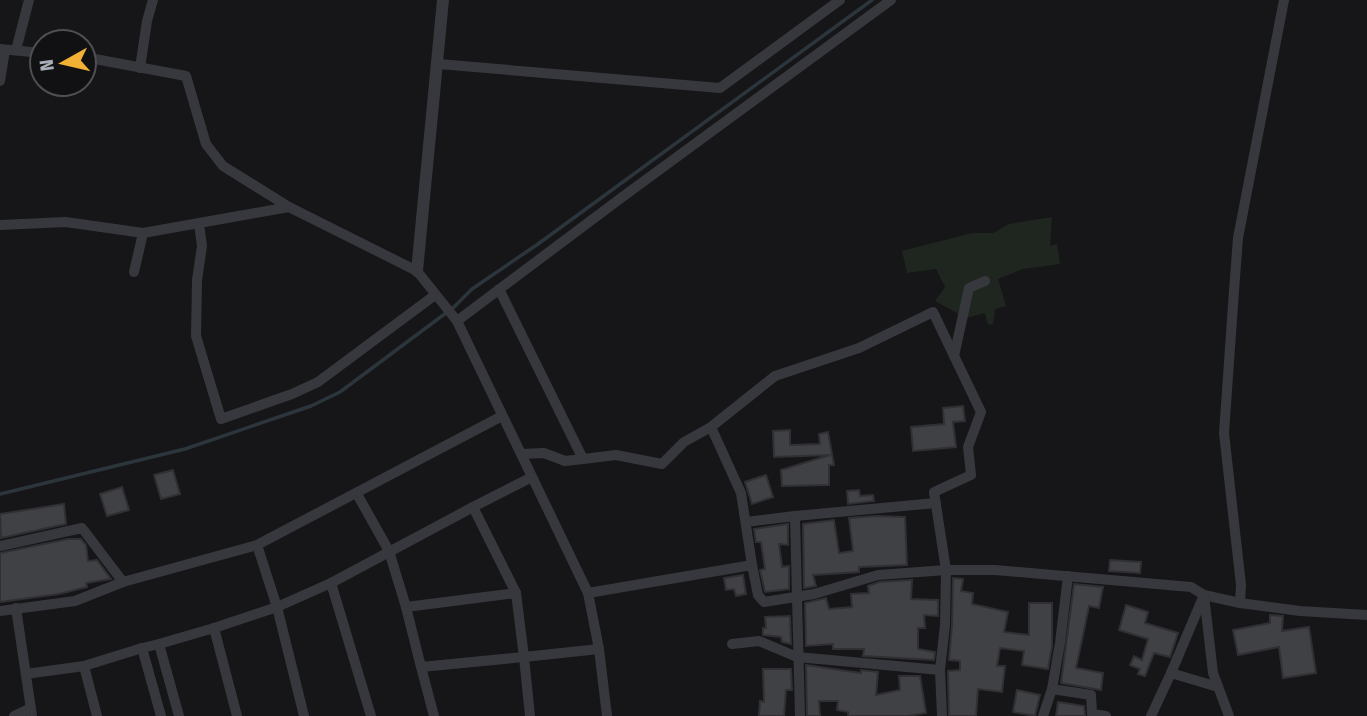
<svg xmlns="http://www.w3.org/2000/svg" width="1367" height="716" font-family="'Fira Sans Condensed',sans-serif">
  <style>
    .green { fill: #1e261f }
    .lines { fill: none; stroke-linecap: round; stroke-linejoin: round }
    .stream { stroke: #2c353c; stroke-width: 3.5 }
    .building { fill: #404145; stroke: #303034; stroke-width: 2 }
    .minor { stroke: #37383d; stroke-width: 10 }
    .tertiary { stroke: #37383d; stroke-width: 12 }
  </style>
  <rect width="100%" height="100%" fill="#161618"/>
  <polygon class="green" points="1052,217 1050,246 1057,244 1060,264 1023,269 998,279 1006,306 995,309 993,324 988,325 985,313 966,318 935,301 945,287 936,269 907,273 902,251 972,233 993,233 1009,224"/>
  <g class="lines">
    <polyline class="stream" points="0,494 185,449 311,406 340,392 454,307 472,289 538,244 872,0"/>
  </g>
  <g class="building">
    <polygon points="963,406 965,421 953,422 956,447 913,451 911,427 944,424 943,408"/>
    <polygon points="790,430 790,445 820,444 819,434 828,432 834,465 829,465 829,485 782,486 781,470 830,455 774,457 773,431"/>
    <polygon points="173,470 180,494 161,499 154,475"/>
    <polygon points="766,475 773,497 752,504 745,482"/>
    <polygon points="122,487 129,510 107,516 100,494"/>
    <polygon points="859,490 860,496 873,495 874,501 848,504 847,491"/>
    <polygon points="64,504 66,524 1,538 0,514"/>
    <polygon points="876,516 905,517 907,565 859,567 859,572 813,575 816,586 804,588 803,524 834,520 839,553 853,551 849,518"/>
    <polygon points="788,524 788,545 779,544 782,567 789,566 789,589 765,592 760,570 765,569 761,542 756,542 754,529"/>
    <polygon points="68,539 81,539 86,545 88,561 97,560 111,579 86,583 87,587 59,594 0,602 0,553"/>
    <polygon points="1110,560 1141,562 1140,573 1109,571"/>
    <polygon points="743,575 746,594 736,596 734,589 726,590 724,578"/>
    <polygon points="953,578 963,579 961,591 973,593 972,604 1008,612 1004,632 1029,635 1029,603 1052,603 1052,646 1048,669 1022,665 1024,651 1000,648 997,666 1005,666 1002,692 978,689 976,716 949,716 948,671 960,670 960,661 949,660 952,625"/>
    <polygon points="910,580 912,580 911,599 938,600 938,616 924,615 925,628 918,628 918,649 935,652 934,660 863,656 864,649 833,649 833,644 806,646 805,603 826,598 829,609 852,607 851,594 869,593 868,586 879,582"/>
    <polygon points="1074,584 1103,587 1099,608 1089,606 1076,668 1103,673 1101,690 1061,683"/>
    <polygon points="1126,605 1148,612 1145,623 1178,633 1170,657 1154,653 1145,676 1138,674 1140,669 1130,665 1134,656 1142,660 1148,639 1119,630"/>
    <polygon points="1270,615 1283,616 1282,631 1309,627 1316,673 1283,678 1279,647 1238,655 1233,630 1270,623"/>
    <polygon points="790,616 791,644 782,642 781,637 763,635 763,628 766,628 765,617"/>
    <polygon points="806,665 861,673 861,670 878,672 876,695 900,690 899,676 920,676 926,713 908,716 848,716 848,712 837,710 838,701 819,701 820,716 807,716"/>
    <polygon points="763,669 791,669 792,690 786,690 784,716 759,716 760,701 764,702"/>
    <polygon points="1017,690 1040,695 1035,716 1013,712"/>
    <polygon points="1058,702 1084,706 1085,716 1056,716"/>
  </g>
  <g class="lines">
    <g class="minor">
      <polyline points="0,49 42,53"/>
      <polyline points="16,50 29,0"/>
      <polyline points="84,57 186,76 206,144 223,166 289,207 417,271 457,321 588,593 599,649 607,716"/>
      <polyline points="439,64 720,88 840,0"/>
      <polyline points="140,68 147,21 153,0"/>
      <polyline points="0,81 5,50"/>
      <polyline points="199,224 202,246 197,280 196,336 221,419 292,394 318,382 435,295"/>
      <polyline points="0,225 66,222 143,233 289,207"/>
      <polyline points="134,272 143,233"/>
      <polyline points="499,289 583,459 616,455 662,464 684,442 711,427"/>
      <polyline points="457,321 621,198 891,0"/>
      <polyline points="954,356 969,288 985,281"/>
      <polyline points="521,454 544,453 565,461 583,459"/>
      <polyline points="357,494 389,551 406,607"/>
      <polyline points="795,516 936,503"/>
      <polyline points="746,522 795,516 800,716"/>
      <polyline points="257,545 277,607 304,716"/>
      <polyline points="0,546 82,528 123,582"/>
      <polyline points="752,565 741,493 711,427 775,376 859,348 933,312 981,412 968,447 971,475 934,492 946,570 945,625 940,670"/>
      <polyline points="516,593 473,507 532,477"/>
      <polyline points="588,593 752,565 758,595 764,602 814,594 878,575 946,570 995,570 1191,587 1204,595 1240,603 1241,585 1224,433 1234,291 1238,238 1284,0"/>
      <polyline points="1204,595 1213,673 1229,716"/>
      <polyline points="1240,603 1300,611 1367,615"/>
      <polyline points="16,608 32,716"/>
      <polyline points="0,611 75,601 123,582 257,545 502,416"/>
      <polyline points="159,644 142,648 161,716"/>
      <polyline points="732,644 759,641 797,657 940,670 942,716"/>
      <polyline points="421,667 406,607 516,593 524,657 421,667 434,716"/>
      <polyline points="1171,673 1204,595"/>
      <polyline points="26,674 84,666"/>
      <polyline points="1052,689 1060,643 1068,576"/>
      <polyline points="14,716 31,708"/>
      <polyline points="97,716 84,666 142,648"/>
      <polyline points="179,716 159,644 214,628"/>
      <polyline points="237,716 214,628 277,607 331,583"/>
      <polyline points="371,716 331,583 473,507"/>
      <polyline points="530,716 524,657 599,649"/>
      <polyline points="1043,716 1052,689 1091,695 1092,714 1106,716"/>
      <polyline points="1151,716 1171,673 1218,687"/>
    </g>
    <polyline class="tertiary" points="417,271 443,0"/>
  </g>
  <g transform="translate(63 63) rotate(262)"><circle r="33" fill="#111113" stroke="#4d4f55" stroke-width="2"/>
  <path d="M0-5L12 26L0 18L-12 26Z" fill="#f2b134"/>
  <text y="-10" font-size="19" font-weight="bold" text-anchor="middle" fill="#a8adb8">N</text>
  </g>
</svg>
